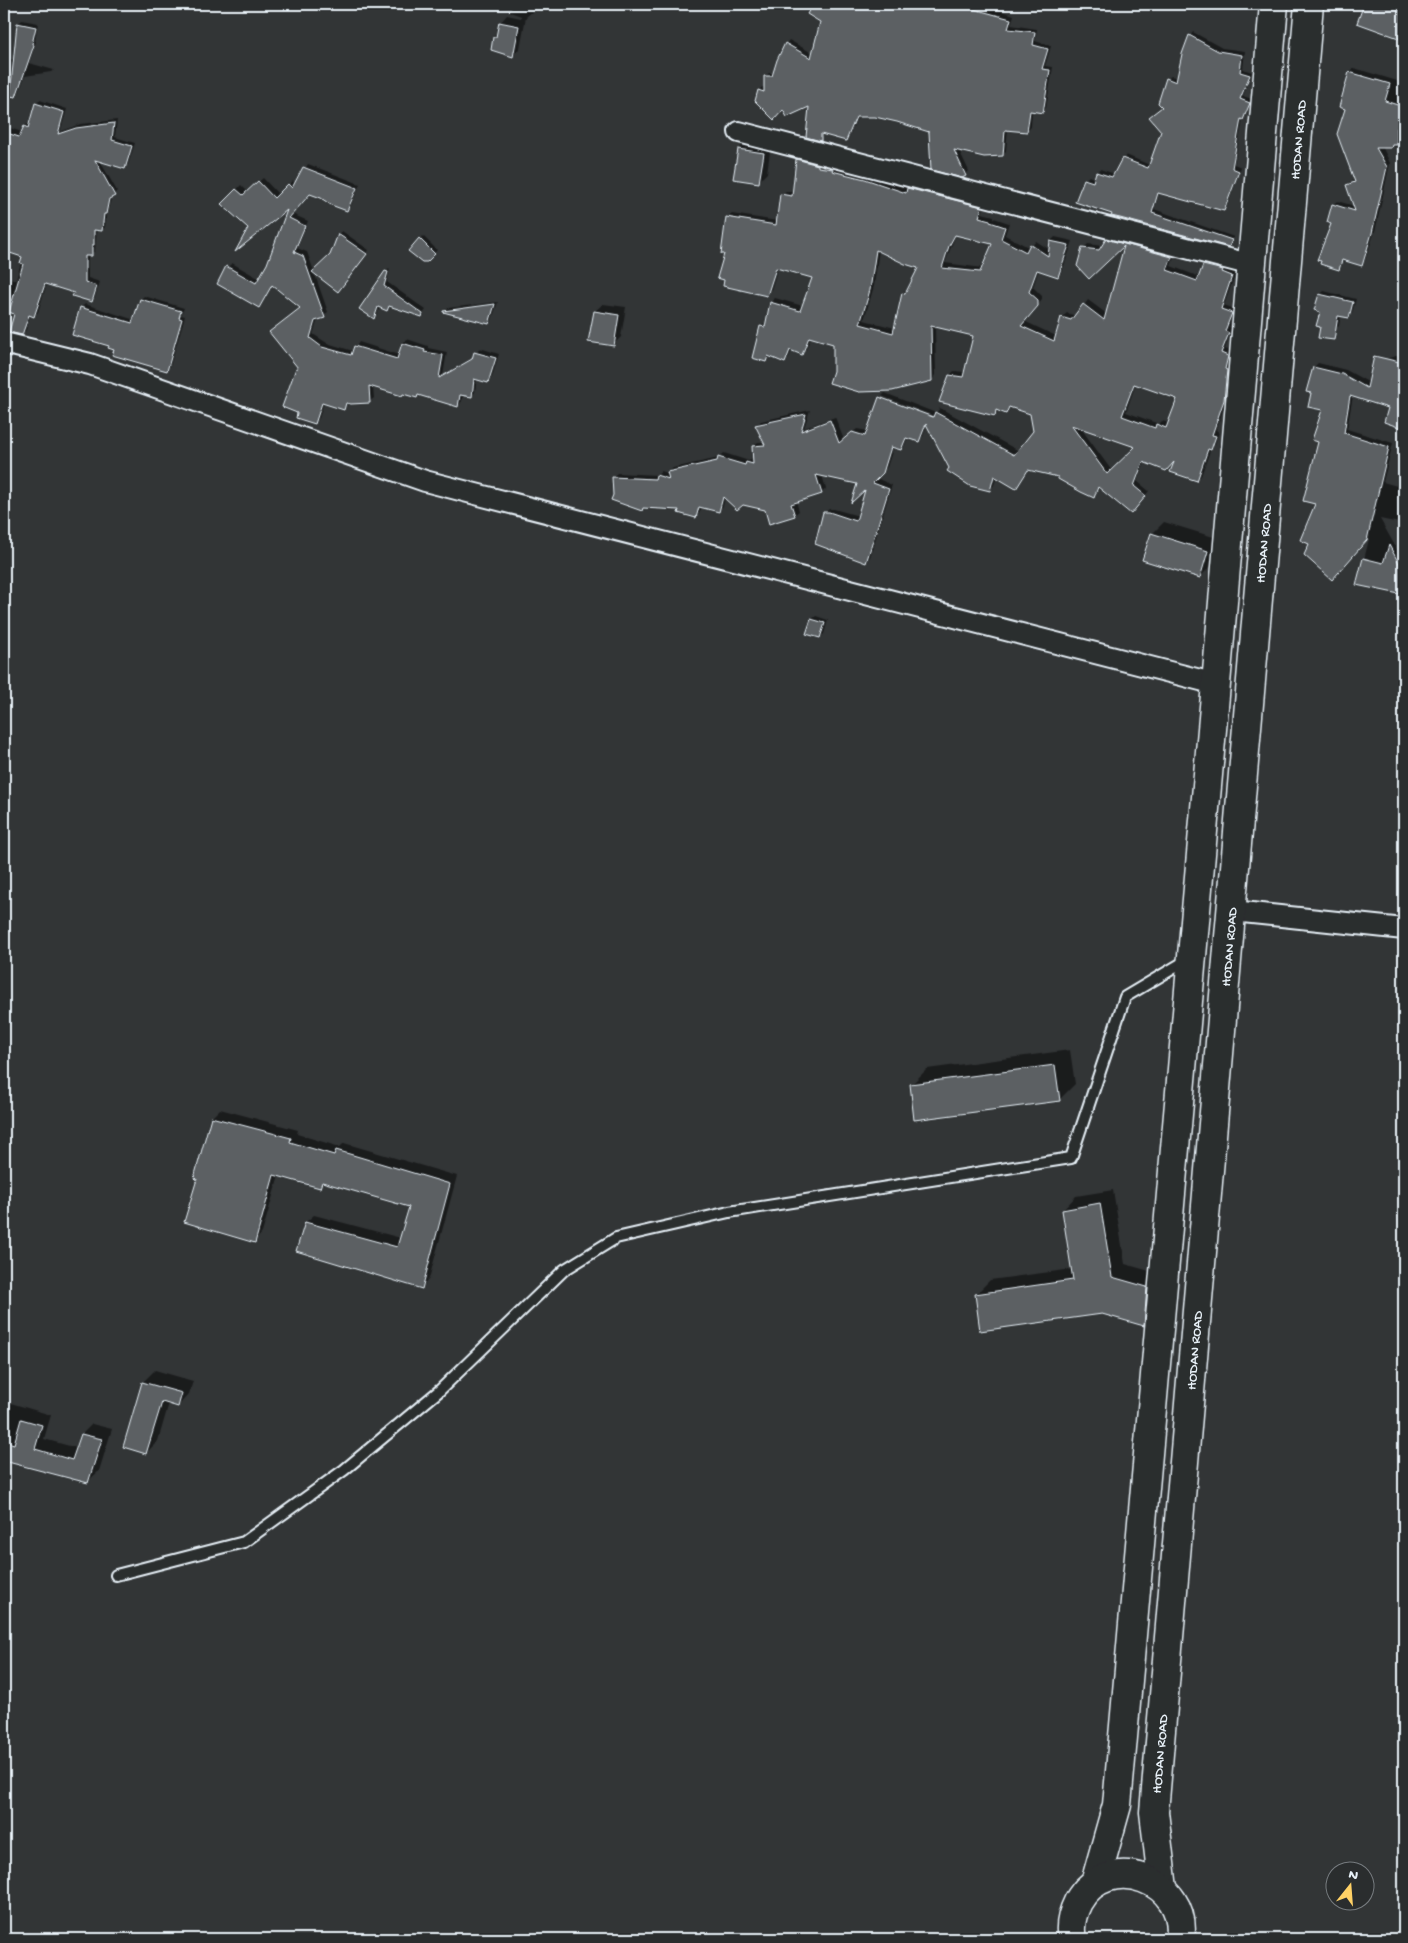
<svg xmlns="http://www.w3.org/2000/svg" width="1408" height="1943" font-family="'Gochi Hand',sans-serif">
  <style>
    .shadow { fill: #0007; fill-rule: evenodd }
    .building { fill: #5c6063; stroke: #e8f1f8; fill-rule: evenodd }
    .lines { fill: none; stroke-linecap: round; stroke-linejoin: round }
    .lane-casing { stroke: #e8f1f8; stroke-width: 14 }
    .street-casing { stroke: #e8f1f8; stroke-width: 24 }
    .secondary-casing { stroke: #e8f1f8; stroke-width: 31 }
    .lane { stroke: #2a2d2e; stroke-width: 10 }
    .street { stroke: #2a2d2e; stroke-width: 20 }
    .secondary { stroke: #2a2d2e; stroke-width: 28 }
    .labels { text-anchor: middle; stroke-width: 4.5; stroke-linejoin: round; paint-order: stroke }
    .street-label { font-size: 14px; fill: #e8f1f8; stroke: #2a2d2e }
  </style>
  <rect width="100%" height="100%" fill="#323536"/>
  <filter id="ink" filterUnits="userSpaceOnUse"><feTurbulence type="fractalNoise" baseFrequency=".02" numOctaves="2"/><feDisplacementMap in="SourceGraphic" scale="10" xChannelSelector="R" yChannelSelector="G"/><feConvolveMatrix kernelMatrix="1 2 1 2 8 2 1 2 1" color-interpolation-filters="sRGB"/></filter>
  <g filter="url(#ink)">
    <g class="shadow">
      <polygon points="513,4 535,4 532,12 526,17 520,48 513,55 494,37 498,33 500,23 507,15 521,18 521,16 510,12"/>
      <polygon points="814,4 910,4 928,10 930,4 979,4 1014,15 1011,25 1037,29 1035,41 1051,46 1045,66 1053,67 1046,108 1042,111 1032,110 1031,127 1027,131 1008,129 1006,151 1002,155 959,150 969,171 965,175 930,131 875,116 858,116 849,136 846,140 824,133 820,140 811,105 784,108 759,91 762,87 765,88 765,77 769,73 775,73 786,44 789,40 814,54 822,21 809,14"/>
      <polygon points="22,20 38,23 35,41 36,41 29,63 54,70 51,72 25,76 19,92 16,96 13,78 4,79 4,57 15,60 18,24"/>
      <polygon points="1193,32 1222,48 1245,51 1243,69 1252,72 1243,96 1252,99 1246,115 1243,119 1234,164 1241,167 1227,206 1223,210 1159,193 1154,209 1234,237 1229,245 1120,217 1085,180 1089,176 1095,179 1097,173 1100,169 1115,174 1126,155 1150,165 1162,131 1167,79 1171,76 1178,78 1190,36"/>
      <polygon points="1354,68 1404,83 1404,147 1394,147 1393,144 1391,147 1382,146 1390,163 1376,228 1365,260 1361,264 1344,259 1339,268 1332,223 1333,205 1337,201 1355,206 1347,185 1355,180 1347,108 1350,72"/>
      <polygon points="4,89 7,90 4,101"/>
      <polygon points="40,100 67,109 60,132 80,124 117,120 115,137 135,143 128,164 125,168 100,161 117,191 112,196 107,212 105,227 102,230 97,229 95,251 88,255 88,278 100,282 95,297 92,301 75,292 47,283 38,312 34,316 30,315 26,330 22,334 16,313 4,309 4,276 16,280 23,256 4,250 4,126 22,132 25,127 28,123 30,124 36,104"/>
      <polygon points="747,141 771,145 767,173 759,181 739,149"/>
      <path d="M801,155L869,175L908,188L913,184L985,203L982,213L994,216V218L1009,223L1005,235L1030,248L1036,241L1050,250L1051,241L1055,237L1073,241L1062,271L1058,276L1039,269L1033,287L1042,296V300L1024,321L1056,336L1062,317L1067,313L1076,316L1088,300L1107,314L1127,242L1089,277L1083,249L1088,244L1103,246L1111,236L1176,252L1171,266L1200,277L1204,265L1209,261L1236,272L1224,305L1235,309L1229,327L1232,328L1225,349L1232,351L1229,365L1231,366L1228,395L1216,430L1219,432L1215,444L1211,448L1201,476L1196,480L1176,458L1145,462L1137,481L1149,491L1135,508L1100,488L1094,496L1059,476L1029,469L1016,488L997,476L994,485L990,490L950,468L927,425L923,436L919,441L908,437L905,444L901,449L894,446L887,467L876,478L892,485L870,557L866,561L824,513L829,509H834L859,516L868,486L858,483L822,475L826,489L821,493L796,501L799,511L794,515L766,509L725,497L723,506L718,511L702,506L700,512L695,517L681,508L644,507L641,510L614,495L613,477L617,473L658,475L661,471L668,473L673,468L719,458L724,453L749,461L752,458L754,459L753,446L758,442H765L757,425L761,421L810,410L804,428L835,417L844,440L857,429L868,431L881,397V399L938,421L939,418L882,396L885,393L936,413L940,408L1019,451L1034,431L1032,413L1011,407L1006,413L999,410L995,414L950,375L954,371L965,372L974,335L935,325L936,375L932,380L834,371V343L811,337L806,349L801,354L792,350L789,357L785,361L770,357L765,361L753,357L762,326L767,322L771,302L775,298L803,306L813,277L778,267L771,290L767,294L726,253L727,218L732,214L778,221L782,195L786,191L794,192L797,160ZM956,234L993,243L983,268L945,263ZM879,250L920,267L908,289L903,293L895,328L864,320L874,286ZM1136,383L1179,398L1169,423L1162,421L1159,424L1126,412ZM1080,427L1137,446L1112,471Z"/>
      <polygon points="308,164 360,184 351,205 347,209 310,192 292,214 308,221 297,248 307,252 314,271 331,255 339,234 342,231 369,250 341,287 314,272 328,312 318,319 313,334 327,343 353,351 359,342 400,355 403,343 407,339 428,346 428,348 447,352 443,376 474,357 480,348 499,354 492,377 488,381 477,378 475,392 471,396 463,395 462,401 458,406 419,394 416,397 373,386 374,398 369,402 349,402 344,408 324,402 319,418 315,422 297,368 298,367 274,328 301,307 273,284 259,306 228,267 232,263 260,279 268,265 290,206 249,228 223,204 241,185 248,192 263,178 279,195 293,181 296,184"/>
      <polygon points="1400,207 1400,208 1404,207 1404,220 1398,221 1398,209"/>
      <polygon points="423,236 437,250 427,261 410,250"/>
      <polygon points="390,268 387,282 426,310 422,315 391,306 387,310 380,306 377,314 374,317 386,272"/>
      <polygon points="1324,291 1356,299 1352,313 1349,317 1341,315 1339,326 1335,329 1321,311 1320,295"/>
      <polygon points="144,296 184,308 181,315 185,316 170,366 167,369 115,349 81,308 85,304 135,320 141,299"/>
      <polygon points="498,302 492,319 489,322 445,311 448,308"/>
      <polygon points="603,304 626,307 621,337 613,345 595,311"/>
      <polygon points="1395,356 1404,357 1404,422 1400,426 1389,408 1353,396 1347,429 1393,443 1383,482 1404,488 1404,524 1380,519 1404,562 1404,594 1358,584 1370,535 1336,574 1311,543 1317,504 1319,441 1324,409 1314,367 1318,363 1346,370 1370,383 1378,362"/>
      <polygon points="1164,522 1220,539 1212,565 1200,577 1152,534"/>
      <polygon points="816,616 828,620 824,634 820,637 812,619"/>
      <polygon points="1070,1050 1075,1084 1059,1100 911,1085 927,1069"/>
      <polygon points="220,1109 298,1130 297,1134 340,1147 344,1143 457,1176 429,1279 422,1287 298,1250 306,1222 314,1215 401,1238 410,1206 325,1181 319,1187 279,1175 262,1233 255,1241 198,1178 195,1177 212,1117"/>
      <polygon points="1113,1190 1125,1264 1160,1274 1157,1311 1143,1325 1102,1313 976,1294 990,1280 1073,1269 1063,1210 1076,1196"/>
      <polygon points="155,1370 193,1381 189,1394 178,1406 169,1403 158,1441 146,1453 125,1446 143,1382"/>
      <polygon points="4,1401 51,1415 44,1439 77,1448 82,1434 92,1424 112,1429 99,1471 88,1481 5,1460 4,1462"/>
    </g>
    <g class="building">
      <polygon points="813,4 971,4 970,8 1011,19 1008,29 1035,32 1033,45 1048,49 1042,69 1050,70 1043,113 1030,111 1027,132 1005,130 1003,156 984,157 954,150 966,176 962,178 931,170 929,132 897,122 875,117 856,117 846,141 821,134 821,141 806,137 809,107 787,117 783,110 774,120 755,101 758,90 764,92 764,76 772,76 777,60 785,43 811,58 820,22 807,14"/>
      <polygon points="1364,4 1404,4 1404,40 1357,23"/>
      <polygon points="499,22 519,26 513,57 491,50 493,37 496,37"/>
      <polygon points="17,23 36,27 32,44 34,45 16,97 10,96"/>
      <polygon points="1189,35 1218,51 1242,55 1240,72 1250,75 1240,99 1250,103 1243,120 1241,119 1232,168 1239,171 1224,211 1158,193 1152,213 1232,240 1229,247 1120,218 1111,216 1112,214 1075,202 1084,179 1093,182 1096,172 1112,177 1122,158 1148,168 1161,131 1149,117 1162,107 1158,103 1166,78 1176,82 1182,54"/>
      <polygon points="1349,72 1390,84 1385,101 1404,107 1404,130 1397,128 1397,145 1392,145 1391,148 1376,148 1387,167 1372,233 1362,266 1342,260 1339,270 1320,264 1321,261 1317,260 1331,224 1327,222 1332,204 1355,211 1346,185 1355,182 1337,134 1345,109 1339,107"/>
      <polygon points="35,103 64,112 58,134 76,128 114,123 112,140 132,146 125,169 95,160 115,196 109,199 106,214 104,214 102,231 94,230 94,245 92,245 92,256 85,256 85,282 97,286 92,302 72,296 74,293 45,284 34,317 29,315 22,335 9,332 14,314 9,312 23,264 20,263 22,257 4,251 9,235 4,234 4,132 19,137 24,126 28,128"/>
      <polygon points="738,149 764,153 759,183 733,179"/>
      <path d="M796,159L818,165V167L833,169L832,171L865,179L906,193L907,188L982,207L979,217L990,220V222L1005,227L1001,239L1026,252L1030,244L1048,256L1050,241L1069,245L1058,277L1037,270L1029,292L1038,300V306L1021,326L1054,341L1061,317L1071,320L1083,304L1104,320L1124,246L1089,279L1077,266L1082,248L1099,250L1106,239L1172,257L1167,270L1197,281L1203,265L1223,270L1222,272L1232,276L1221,309L1232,313L1225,331L1229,333L1221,353L1228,356L1225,369L1227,370L1224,400L1212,435L1216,436L1211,450L1208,449L1197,481L1170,472L1174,462L1166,471L1143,462L1134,486L1146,496L1131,514L1098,487L1094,498L1081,492L1058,479V477L1028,470L1016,489L994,476L990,491L970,486L947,471L949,468L926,424L919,442L906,438L901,450L891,447L883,473L873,483L889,489L866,563L815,544L823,512H829L856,521L865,490L851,503L857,484L816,475L822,494L791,504L795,516L769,524L765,510L743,505L737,510L723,497L719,512L699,507L696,518L678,513L679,510L643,508L642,511L611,500L613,495L612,477L655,479L656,475L669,479L667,472L717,461L718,457L745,465L746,462L753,464L752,446L765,445L755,425L806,414L801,431L830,420L839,443L852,432L865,436L879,397L933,417L935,412L1014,455L1033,431L1030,414L1009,407L1006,414L996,410L995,416L939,402L949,375L963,377L973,336L931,326L932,381L892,391L859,392L829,383L833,371V344L809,337L802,355L790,350L785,363L768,356L766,362L752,358L760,326L765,327L770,302L800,311L812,278L776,268L767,296L723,286L724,280L717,278L724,254H721L726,217L776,225L780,194L792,196ZM955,235L992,244L980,272L942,268L949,246ZM876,250L905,264L918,268L905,294L902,293L893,333L860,324L870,290ZM1134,384L1177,399L1166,428L1156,424L1155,428L1122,416ZM1071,425L1135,447L1107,474Z"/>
      <polygon points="303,167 357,188 347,211 331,205 321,198 310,194 289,218 305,226 294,252 303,256 325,318 315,321 310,338 322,347 351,355 354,346 397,359 402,343 425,350 424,352 443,355 439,378 472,359 474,352 496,358 488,383 474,379 472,397 460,395 458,407 418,395 417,398 403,394 402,396 369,386 370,403 351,404 346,403 344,410 322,403 315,424 296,418 297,413 282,407 296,368 298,368 269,332 300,308 272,285 259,308 217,284 226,266 256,283 267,264 287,210 235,252 248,228 221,204 236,189 243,195 258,181 274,198 288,184 292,188"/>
      <polygon points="338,234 367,254 338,292 312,272 330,255"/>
      <polygon points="419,238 435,254 427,262 422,262 408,251"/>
      <polygon points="385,271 388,272 384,286 423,314 422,317 389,306 387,311 378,307 374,319 359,309"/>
      <polygon points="1319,294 1353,302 1349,318 1338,316 1334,340 1318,338 1320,327 1316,326 1320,312 1314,310"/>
      <polygon points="140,299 181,311 179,318 182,319 167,371 112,355 114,350 108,348 109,346 72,335 80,307 132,323"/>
      <polygon points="495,304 489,324 443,312 443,311"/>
      <polygon points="594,311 619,315 614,346 588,342"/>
      <polygon points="1374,356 1404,363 1404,429 1384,422 1388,408 1350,396 1344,433 1389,447 1367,540 1332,580 1304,555 1309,544 1300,540 1315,504 1303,501 1318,442 1312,440 1322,410 1308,407 1311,393 1306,392 1313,367 1342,374 1367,388"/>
      <polygon points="1151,533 1208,551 1200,578 1142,560"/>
      <polygon points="1389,545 1401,567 1404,568 1404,595 1356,585 1363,558 1383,563"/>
      <polygon points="811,619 825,623 820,638 806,634"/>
      <polygon points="1055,1065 1060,1101 914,1120 910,1084"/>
      <polygon points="211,1117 291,1138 290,1142 334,1155 336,1150 450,1184 422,1289 296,1251 305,1222 397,1247 409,1207 322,1182 320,1188 274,1175 255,1243 184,1222 197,1179 194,1178"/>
      <polygon points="1100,1203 1112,1277 1147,1287 1144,1326 1102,1314 980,1331 975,1294 1073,1280 1062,1210"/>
      <polygon points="142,1382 182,1393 178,1407 162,1402 146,1454 123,1447"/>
      <polygon points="21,1419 42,1425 35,1449 72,1460 81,1434 102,1439 88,1483 4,1461 4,1441 14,1444"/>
    </g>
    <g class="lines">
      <g class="lane-casing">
        <polyline id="lane" points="116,1575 244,1542 344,1470 439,1391 564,1270 616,1238 729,1212 1071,1158 1125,997 1189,959"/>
      </g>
      <g class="street-casing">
        <g id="street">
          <polyline points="739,132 1252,265"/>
          <polyline points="4,343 90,364 425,481 1216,684"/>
          <polyline points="1233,911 1404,929"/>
        </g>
      </g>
      <g class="secondary-casing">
        <g id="secondary">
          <polyline points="1095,1883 1117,1805 1216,684 1274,4"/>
          <path id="s1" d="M1163,1889L1154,1812L1309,4"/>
          <path d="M1072,1939C1069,1926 1072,1914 1078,1902C1107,1849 1190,1880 1180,1939"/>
        </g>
      </g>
      <use href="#lane" class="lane"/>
      <use href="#street" class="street"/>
      <use href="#secondary" class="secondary"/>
    </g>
  </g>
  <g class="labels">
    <g class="street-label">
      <text dy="5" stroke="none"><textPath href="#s1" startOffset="1756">HODAN ROAD</textPath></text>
      <text dy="5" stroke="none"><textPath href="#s1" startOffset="1351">HODAN ROAD</textPath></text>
      <text dy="5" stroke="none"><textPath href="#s1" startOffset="946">HODAN ROAD</textPath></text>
      <text dy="5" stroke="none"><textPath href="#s1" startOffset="541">HODAN ROAD</textPath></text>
      <text dy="5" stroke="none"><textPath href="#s1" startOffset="136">HODAN ROAD</textPath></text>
    </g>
  </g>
  <rect width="1408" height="1943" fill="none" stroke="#2a2d2e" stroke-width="20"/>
  <rect x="10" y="10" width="1388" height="1923" fill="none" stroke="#e8f1f8" stroke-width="2" filter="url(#ink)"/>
  <g transform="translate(1350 1886) rotate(17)"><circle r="24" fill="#2a2d2e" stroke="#767b7f"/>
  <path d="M0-4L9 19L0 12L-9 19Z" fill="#ffd166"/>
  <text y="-8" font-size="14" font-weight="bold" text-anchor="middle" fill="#e8f1f8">N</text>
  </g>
</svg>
